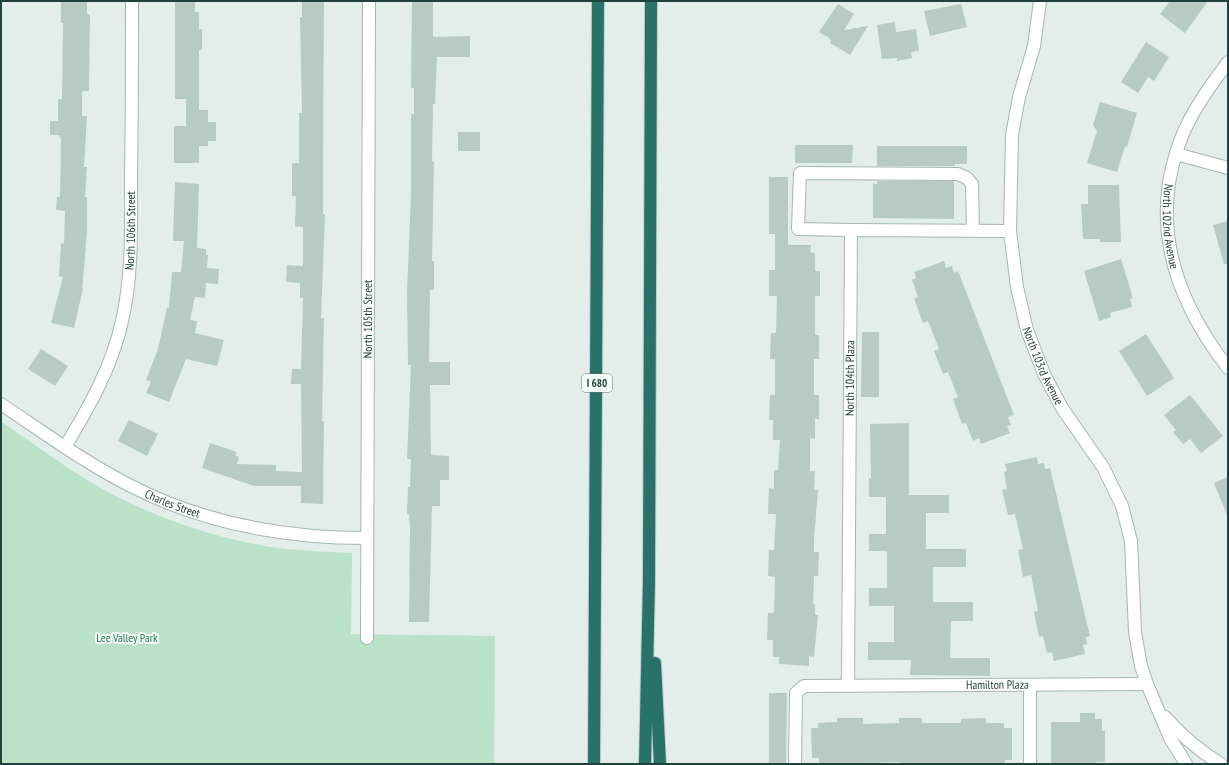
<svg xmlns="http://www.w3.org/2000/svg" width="1229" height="765" font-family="'PT Sans Narrow',sans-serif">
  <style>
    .green { fill: #bae2c8 }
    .building { fill: #b8cac4 }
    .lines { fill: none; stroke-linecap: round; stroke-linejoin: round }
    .minor-casing { stroke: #a5b7b2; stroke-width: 14 }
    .highway-casing { stroke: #c1cac8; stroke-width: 14 }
    .minor { stroke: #fff; stroke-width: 12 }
    .highway { stroke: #297269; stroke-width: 12 }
    .labels { text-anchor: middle; stroke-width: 4; stroke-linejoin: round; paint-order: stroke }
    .shield { fill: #f4faf8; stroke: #607974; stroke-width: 1 }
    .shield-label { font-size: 11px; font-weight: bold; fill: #20423c }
    .street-label { font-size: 12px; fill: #20423c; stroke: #f4faf8 }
    .park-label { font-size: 12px; fill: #267e4f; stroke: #f4faf8 }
  </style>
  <rect width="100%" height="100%" fill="#e3eeea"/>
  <path class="green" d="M1,422C29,440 55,460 84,478C144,515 215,540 285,549C307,551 330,552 352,553L351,634L495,636L494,764H1Z"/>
  <g class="building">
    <polygon points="175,1 195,1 195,12 199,12 199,29 202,29 202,50 199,50 199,110 208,110 208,122 216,122 216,141 208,141 208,146 199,146 199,163 174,163 174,126 186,126 186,99 175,99"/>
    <polygon points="302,1 324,1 323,163 323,214 325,214 321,318 324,318 322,421 324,421 323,504 301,503 301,486 254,486 202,468 210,443 237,452 235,455 239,457 237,464 276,465 276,471 302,472 301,384 291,384 292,369 301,369 303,298 300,298 300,283 286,282 287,265 303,266 303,227 295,227 296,196 292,196 292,163 299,163 299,113 302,113 300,17 302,17"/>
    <polygon points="412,1 433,1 433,37 470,36 470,57 437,57 435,104 433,104 432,161 434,162 432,261 434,261 434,290 430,290 430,292 429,362 450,362 450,385 430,385 431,455 449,456 449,480 440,480 440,506 432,506 429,622 409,622 410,527 409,514 407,514 408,487 410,487 411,459 407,459 411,365 408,365 407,291 411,194 411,114 414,114 414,88 411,88"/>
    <polygon points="1170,1 1208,1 1185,33 1160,14"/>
    <polygon points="61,2 87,2 87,14 90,15 89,91 82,91 82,116 87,116 84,167 87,167 85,197 87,197 87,232 82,293 74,328 51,323 63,277 59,276 61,243 64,244 65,211 56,210 57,197 60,197 61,139 59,135 50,135 50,121 58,121 58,99 62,99 63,23 61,23"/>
    <polygon points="838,4 854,14 844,30 868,26 850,55 830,43 831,41 829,38 819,32"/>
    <polygon points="961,4 967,27 930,36 924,11"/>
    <polygon points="895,22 896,32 916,29 919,51 911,52 912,58 897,61 897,58 882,59 877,25"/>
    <polygon points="1146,42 1169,57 1154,81 1148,77 1138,93 1121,82"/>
    <polygon points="1100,102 1137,113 1127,147 1125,146 1117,172 1087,163 1097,131 1093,125"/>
    <rect x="458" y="132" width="22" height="19"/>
    <polygon points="795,145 853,145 852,163 795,163"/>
    <polygon points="877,146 967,146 967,164 955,164 955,166 877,166"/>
    <polygon points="769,177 788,177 788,245 811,245 810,252 815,253 815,271 820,271 820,296 815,296 815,335 819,335 819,359 814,359 814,395 819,395 819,419 815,419 815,439 810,438 810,471 815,471 814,490 818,490 814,540 814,552 819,552 818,576 814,576 813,604 815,604 815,615 818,615 814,657 809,656 809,666 779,664 779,657 773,657 773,640 767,640 768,613 774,613 775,577 768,576 769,550 774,550 776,514 768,514 769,488 774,489 774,470 778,470 780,440 773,440 773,420 769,420 770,395 775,395 775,359 770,359 771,333 776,333 777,296 769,296 769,270 775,270 775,234 769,234"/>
    <polygon points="877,181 954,181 954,219 873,218 873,184 877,184"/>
    <polygon points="175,182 199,184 197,248 206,249 206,255 208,255 207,268 219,269 218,284 206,283 205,298 195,297 190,320 197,321 195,333 224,340 217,366 186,359 169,402 146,393 151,382 146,380 158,349 167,308 169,308 172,272 181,272 184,241 173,241"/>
    <polygon points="1088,185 1119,185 1121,242 1100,242 1100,239 1083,239 1081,204 1088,204"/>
    <polygon points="1228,221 1228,264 1224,264 1213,225"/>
    <polygon points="1121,259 1133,298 1130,299 1132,307 1110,313 1111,317 1099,321 1084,271"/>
    <polygon points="944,261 946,268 952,266 954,273 958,271 1014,415 1008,417 1011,425 1007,426 1010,433 981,444 979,438 973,441 966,423 962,424 953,399 958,397 948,372 943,374 934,351 939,349 928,321 923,323 914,299 918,297 912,280 916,278 914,272"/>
    <polygon points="862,332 879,332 879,397 861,397"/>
    <polygon points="1146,334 1174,378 1147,396 1119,351"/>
    <polygon points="41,349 68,366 55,386 28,369"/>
    <polygon points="1190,395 1223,436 1201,453 1190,439 1183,444 1173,432 1176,430 1164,415"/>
    <polygon points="129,420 158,434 147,456 118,441"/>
    <polygon points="909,423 909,495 949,495 949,513 926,513 926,549 966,549 966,567 933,567 933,602 973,602 973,621 951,621 950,658 990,658 990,676 910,675 911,660 868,660 868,642 894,642 894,606 869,606 869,588 887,588 887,551 869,551 869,534 886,534 886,497 869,497 869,478 871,478 870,424"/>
    <polygon points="1037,457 1038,464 1044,463 1045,469 1050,468 1090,636 1086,637 1087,644 1083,645 1085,654 1054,661 1052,652 1047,653 1043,636 1039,637 1034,612 1038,611 1031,575 1023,577 1018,550 1023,549 1015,514 1008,515 1002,490 1007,489 1004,472 1007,471 1005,464"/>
    <polygon points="1228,477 1228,517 1214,483"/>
    <polygon points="769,693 787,693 786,764 769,764"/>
    <polygon points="1080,713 1095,713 1095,719 1102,719 1102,731 1105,731 1105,762 1096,762 1096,764 1051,764 1051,722 1080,722"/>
    <polygon points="837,718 863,718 863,724 899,723 899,718 922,718 922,723 961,723 961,719 986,718 986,723 1004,723 1004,728 1012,728 1012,760 1005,760 1005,764 901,764 901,762 819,764 819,758 812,758 811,728 818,728 818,723 837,722"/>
  </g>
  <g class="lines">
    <g class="minor-casing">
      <g id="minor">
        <path id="s1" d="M1040,1L1034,46L1019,97L1012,135L1010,231L1017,287L1027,330L1044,374L1062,408L1103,467L1122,506L1131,541L1135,632L1141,666L1147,684L1170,738L1186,764"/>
        <path id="s2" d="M1228,62C1207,90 1186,119 1176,153C1151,233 1179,305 1228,368"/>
        <polyline points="1176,154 1228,168"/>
        <polyline points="851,230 798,229 800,173 958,174 967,178 972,184 973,230"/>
        <path id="s3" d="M1,404C43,432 84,462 129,485C202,523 285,538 367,538"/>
        <path id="s4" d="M65,447C89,407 112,367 122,321C133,274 131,224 131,176C132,118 132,59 132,1"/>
        <path id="s5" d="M367,638L369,1"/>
        <path id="s6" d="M848,685L851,230L1010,231"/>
        <path d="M1165,717C1182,736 1199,751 1221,764"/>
        <path id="s7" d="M795,764L796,693L804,686L1147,684"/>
        <polyline points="1030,764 1030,685"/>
      </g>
    </g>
    <g class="highway-casing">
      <g id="highway">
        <polyline points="655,663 660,764"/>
        <polyline points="594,764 598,1"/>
        <polyline points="645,764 649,580 651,1"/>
      </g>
    </g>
    <use href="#minor" class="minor"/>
    <use href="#highway" class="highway"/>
  </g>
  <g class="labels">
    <rect class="shield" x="582" y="374" width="30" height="18" rx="3"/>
    <g class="shield-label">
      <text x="597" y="387">I 680</text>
    </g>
    <g class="street-label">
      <text dy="4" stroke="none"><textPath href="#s2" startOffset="180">North 102nd Avenue</textPath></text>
      <text dy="4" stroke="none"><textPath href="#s4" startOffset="230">North 106th Street</textPath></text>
      <text dy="4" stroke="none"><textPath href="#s5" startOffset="319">North 105th Street</textPath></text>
      <text dy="4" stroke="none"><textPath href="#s1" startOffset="373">North 103rd Avenue</textPath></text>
      <text dy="4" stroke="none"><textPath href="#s6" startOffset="307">North 104th Plaza</textPath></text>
      <text dy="4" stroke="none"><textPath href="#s3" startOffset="199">Charles Street</textPath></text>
      <text dy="4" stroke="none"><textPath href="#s7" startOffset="275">Hamilton Plaza</textPath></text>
    </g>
    <g class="park-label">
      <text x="127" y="642">Lee Valley Park</text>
    </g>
  </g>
  <rect width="1229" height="765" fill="none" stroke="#20423c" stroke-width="4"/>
</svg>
